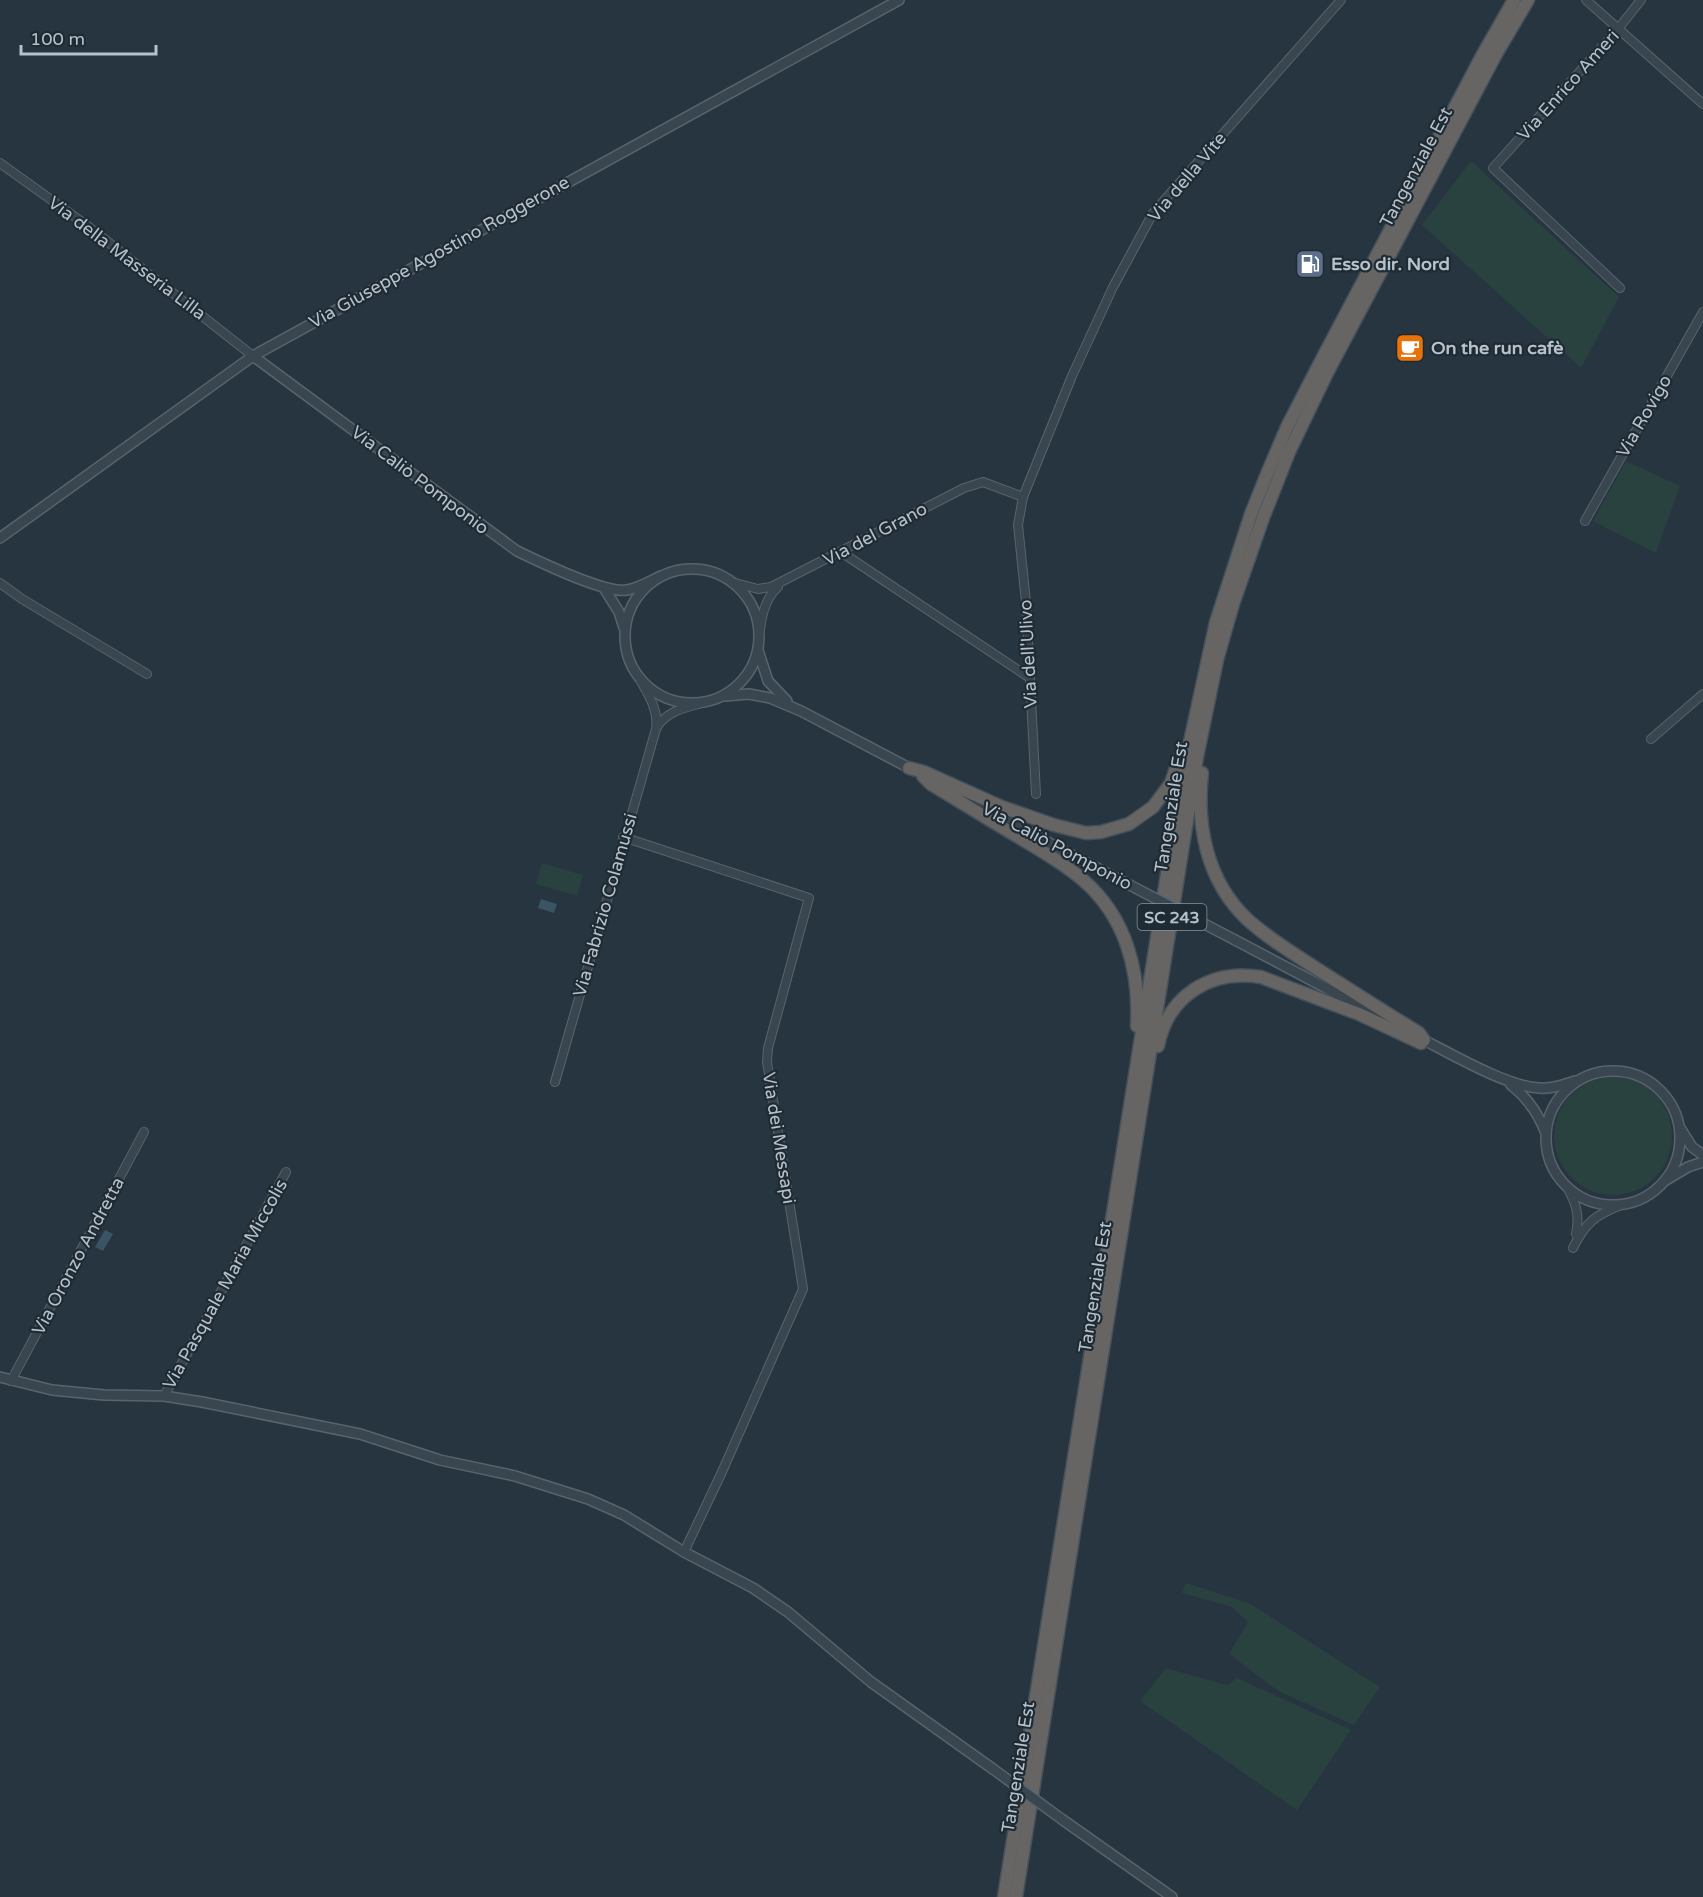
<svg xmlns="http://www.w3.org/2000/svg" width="1703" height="1897" font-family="'Varela Round',sans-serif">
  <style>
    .green { fill: #294240 }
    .water { fill: #3a5465 }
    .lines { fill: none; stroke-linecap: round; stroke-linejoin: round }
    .minor-casing { stroke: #58646d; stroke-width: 10 }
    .tertiary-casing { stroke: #58646d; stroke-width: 12 }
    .trunk-casing { stroke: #45515a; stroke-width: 15 }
    .minor { stroke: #3a464f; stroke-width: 8 }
    .tertiary { stroke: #3a464f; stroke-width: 9 }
    .trunk { stroke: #666564; stroke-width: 12 }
    .tertiary-bridge-casing { stroke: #58646d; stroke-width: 12; stroke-linecap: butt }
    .tertiary-bridge { stroke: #3a464f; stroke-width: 9 }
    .labels { text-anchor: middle; stroke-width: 4.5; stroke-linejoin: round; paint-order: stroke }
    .shield { fill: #1f2b34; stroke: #89949d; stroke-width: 1.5 }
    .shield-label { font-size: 16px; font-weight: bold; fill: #b7c1ca }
    .street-label { font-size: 18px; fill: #b7c1ca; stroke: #1f2b34 }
    .poi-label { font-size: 18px; font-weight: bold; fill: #b7c1ca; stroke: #1f2b34; text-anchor: start }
  </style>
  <rect width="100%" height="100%" fill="#26353f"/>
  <g class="green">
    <polygon points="1471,161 1619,297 1581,368 1422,225"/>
    <polygon points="1626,461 1680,486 1656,553 1593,521"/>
    <polygon points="542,863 583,875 577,896 536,884"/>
    <circle cx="1613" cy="1136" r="59"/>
    <polygon points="1186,1583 1249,1603 1380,1687 1354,1725 1278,1691 1229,1654 1248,1622 1232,1607 1182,1593"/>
    <polygon points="1166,1668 1227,1685 1237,1678 1351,1730 1297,1810 1140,1701"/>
  </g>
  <g class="water">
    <polygon points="541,899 557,904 554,913 538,908"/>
    <polygon points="105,1230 113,1234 103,1251 95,1247"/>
  </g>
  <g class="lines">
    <g class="minor-casing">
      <g id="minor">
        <polyline points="1586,0 1703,104"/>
        <polyline points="0,163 89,227 253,356"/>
        <polyline points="1620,288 1493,168 1618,29 1641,0"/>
        <polyline points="1585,521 1703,312"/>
        <polyline points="841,552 1030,678"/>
        <polyline points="0,583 22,599 147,674"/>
        <polyline points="735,583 758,589 771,587 964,488 983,482 1023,497"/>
        <path d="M759,637C761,619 764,599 778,587"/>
        <path d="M657,727C667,711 684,708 702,703"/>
        <polyline points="1651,739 1703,694"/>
        <polyline points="1036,794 1026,602 1018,525 1023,497 1072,376 1113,287 1153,213 1341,0"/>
        <polyline points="623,837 809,898 768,1048 767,1062 803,1289 721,1474 684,1552"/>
        <path d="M555,1082L656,729C659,710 648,694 639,678"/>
        <path d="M1567,1187C1576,1203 1580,1215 1576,1234"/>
        <path d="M1573,1248C1585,1223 1595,1215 1621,1205"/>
        <polyline points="11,1381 144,1132"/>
        <polyline points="164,1396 286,1172"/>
      </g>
    </g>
    <g class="tertiary-casing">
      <g id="tertiary">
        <path d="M253,356L517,551C538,561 605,594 627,590C639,588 650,581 661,576"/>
        <polyline points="0,538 253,356 899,0"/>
        <circle cx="692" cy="636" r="67"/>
        <polyline points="604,588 619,612 624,628"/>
        <polyline points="758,650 768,681 787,701"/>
        <polyline points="725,696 749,694 770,698 801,711 915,771"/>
        <polyline points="964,798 1078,858"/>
        <polyline points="1235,940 1396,1025"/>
        <path d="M1418,1037C1448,1052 1507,1087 1539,1088C1551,1089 1563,1085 1575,1081"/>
        <circle cx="1613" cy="1138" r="67"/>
        <path d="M1511,1085C1528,1098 1538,1113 1546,1133"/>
        <polyline points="1680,1128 1692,1147 1703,1155"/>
        <polyline points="1666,1180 1688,1167 1703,1162"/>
        <polyline points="0,1377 52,1390 104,1395 164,1396 202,1402 360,1434 440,1460 515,1476 588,1499 624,1515 684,1552 753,1588 788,1612 871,1682 993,1769"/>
        <polyline points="1063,1820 1172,1897"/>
      </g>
    </g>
    <g class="trunk-casing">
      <g id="trunk">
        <polyline points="909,768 924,772 1002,807 1054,825 1086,833 1101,832 1129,824 1153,807 1171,783 1179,759"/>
        <path d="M1202,773C1196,826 1207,882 1248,920C1267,937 1289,951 1311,965C1347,988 1383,1011 1419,1033L1424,1040"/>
        <path d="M923,776L931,784C961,802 991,821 1022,839C1042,851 1065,864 1083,880C1126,917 1140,971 1137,1026"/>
        <path d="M1158,1046C1168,995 1211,969 1261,977L1359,1014L1421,1043"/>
        <polyline points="1004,1897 1183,774 1216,622 1251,514 1267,474 1287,427 1320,363 1482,56 1514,0"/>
        <polyline points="1016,1897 1197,757 1217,660 1233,604 1263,518 1289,452 1327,373 1496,54 1528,0"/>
      </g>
    </g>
    <use href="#minor" class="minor"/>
    <use href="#tertiary" class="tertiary"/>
    <use href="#trunk" class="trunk"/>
    <g class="tertiary-bridge-casing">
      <g id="tertiary-bridge">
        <polyline points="1078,858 1235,940"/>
        <polyline points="993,1769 1063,1820"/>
      </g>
    </g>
    <use href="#tertiary-bridge" class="tertiary-bridge"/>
  </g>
  <defs>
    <g id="fuel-square" transform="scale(1.5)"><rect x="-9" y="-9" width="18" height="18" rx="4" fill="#5c6f8a" stroke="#1f2b34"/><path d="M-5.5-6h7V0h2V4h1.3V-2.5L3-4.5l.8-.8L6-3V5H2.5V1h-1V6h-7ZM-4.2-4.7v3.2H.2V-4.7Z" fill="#fff"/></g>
    <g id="cafe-square" transform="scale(1.5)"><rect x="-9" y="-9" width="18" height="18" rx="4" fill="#e8710a" stroke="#1f2b34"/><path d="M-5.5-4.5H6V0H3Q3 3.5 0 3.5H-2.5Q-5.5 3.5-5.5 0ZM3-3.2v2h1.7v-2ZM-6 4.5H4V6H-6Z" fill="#fff"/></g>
  </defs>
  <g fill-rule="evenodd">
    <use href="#fuel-square" x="1310" y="264"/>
    <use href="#cafe-square" x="1410" y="348"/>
  </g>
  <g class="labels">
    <rect class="shield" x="1137.5" y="904" width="69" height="26" rx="4.5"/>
    <g class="shield-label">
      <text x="1172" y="923">SC 243</text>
    </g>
    <g class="street-label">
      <text transform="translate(1568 85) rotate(-48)" y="6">Via Enrico Ameri</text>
      <text transform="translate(1416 167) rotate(-62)" y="6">Tangenziale Est</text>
      <text transform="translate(1187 177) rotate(-50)" y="6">Via della Vite</text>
      <text transform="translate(439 252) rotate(-29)" y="6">Via Giuseppe Agostino Roggerone</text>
      <text transform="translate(127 258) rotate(37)" y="6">Via della Masseria Lilla</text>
      <text transform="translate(1644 416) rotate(-60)" y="6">Via Rovigo</text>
      <text transform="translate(420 480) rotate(37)" y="6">Via Caliò Pomponio</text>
      <text transform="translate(875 534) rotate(-28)" y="6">Via del Grano</text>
      <text transform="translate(1028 654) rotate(-93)" y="6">Via dell'Ulivo</text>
      <text transform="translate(1171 807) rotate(-81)" y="6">Tangenziale Est</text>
      <text transform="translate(1057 846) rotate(28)" y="6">Via Caliò Pomponio</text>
      <text transform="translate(605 905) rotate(-74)" y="6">Via Fabrizio Colamussi</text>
      <text transform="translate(779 1138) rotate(81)" y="6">Via dei Messapi</text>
      <text transform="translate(78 1256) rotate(-62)" y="6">Via Oronzo Andretta</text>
      <text transform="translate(225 1284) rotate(-61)" y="6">Via Pasquale Maria Miccolis</text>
      <text transform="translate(1095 1287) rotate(-81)" y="6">Tangenziale Est</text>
      <text transform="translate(1018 1767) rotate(-81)" y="6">Tangenziale Est</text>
    </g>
    <g class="poi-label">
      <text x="1331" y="270">Esso dir. Nord</text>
      <text x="1431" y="354">On the run cafè</text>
    </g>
  </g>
  <path d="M21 45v9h135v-9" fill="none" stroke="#b7c1ca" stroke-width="3"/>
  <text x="30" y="45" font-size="18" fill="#b7c1ca" stroke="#1f2b34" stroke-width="4.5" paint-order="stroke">100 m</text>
</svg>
